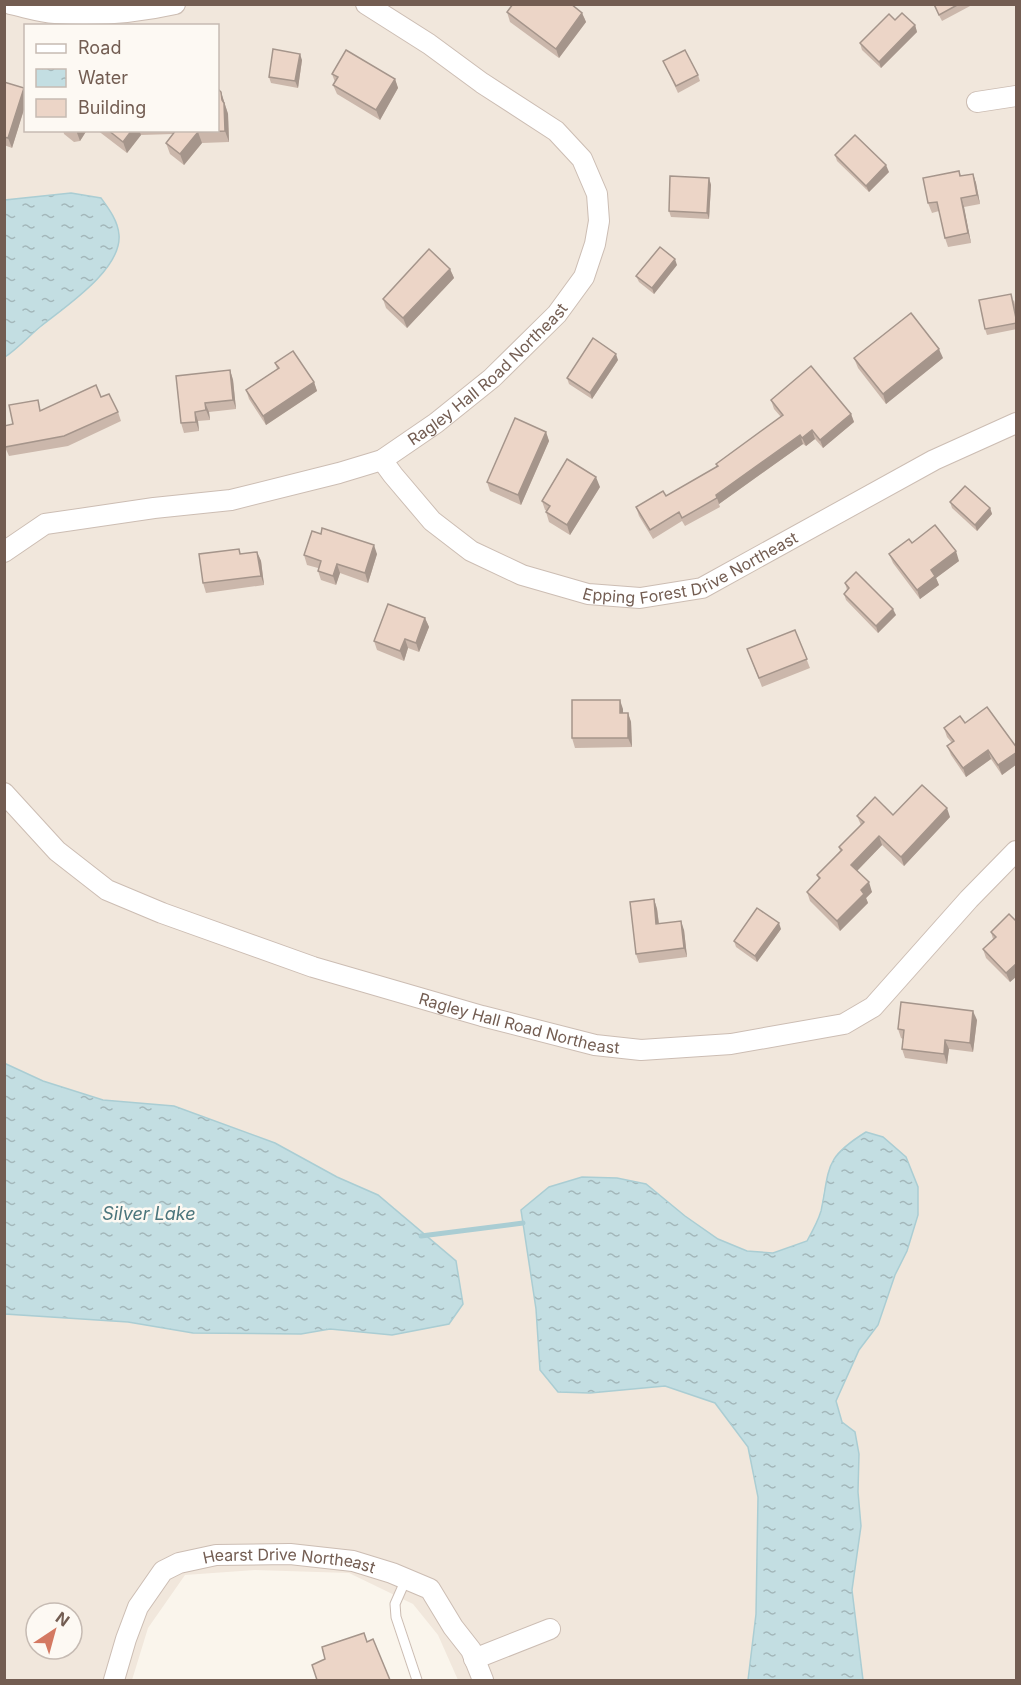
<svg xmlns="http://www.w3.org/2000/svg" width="1021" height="1685" font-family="Inter,sans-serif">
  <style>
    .residential { fill: #f1e7dc; fill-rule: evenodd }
    .water { fill: url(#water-ripples); stroke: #aacdd3; stroke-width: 1.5 }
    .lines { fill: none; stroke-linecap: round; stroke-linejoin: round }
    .stream { stroke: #aacdd3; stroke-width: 5 }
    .service-casing { stroke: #ccbdb3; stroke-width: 11 }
    .minor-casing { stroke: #ccbdb3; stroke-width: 22 }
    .service { stroke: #fff; stroke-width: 9 }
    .minor { stroke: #fff; stroke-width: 20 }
    .wall { fill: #cbb7ab }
    .shaded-wall { fill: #a5958b }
    .building { fill: #ecd5c7; stroke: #a5958b; stroke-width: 1.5 }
    .labels { text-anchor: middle; stroke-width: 5; stroke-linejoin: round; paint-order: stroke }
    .street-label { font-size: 16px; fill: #735d52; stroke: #fdf9f3 }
    .water-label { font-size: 18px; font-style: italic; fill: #4b757c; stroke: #fdf9f3 }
  </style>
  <defs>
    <pattern id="water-ripples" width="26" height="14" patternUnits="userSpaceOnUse" patternTransform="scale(1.5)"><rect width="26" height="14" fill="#c3dee2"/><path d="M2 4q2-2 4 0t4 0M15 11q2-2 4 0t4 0" fill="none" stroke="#a3b7ba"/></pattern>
  </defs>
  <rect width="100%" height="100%" fill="#faf5ec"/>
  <path class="residential" d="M5,5H1016V1680H863L861,1667L852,1590L861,1526L858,1492L836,1401L859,1350L878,1325L895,1275L907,1251L918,1215V1187L824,1189L820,1213L807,1241L773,1253L747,1251L718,1239L685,1216L646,1184L617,1178L582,1177L549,1187L521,1210L536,1309L540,1370L590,1393L665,1386L715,1403L748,1447L758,1497L756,1614L748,1680H458L438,1635L413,1604L349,1573L255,1570L185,1575L148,1628L132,1680H5V1314L128,1322L193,1333L301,1334L330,1329L392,1335L395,1208L386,1204L378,1195L337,1177L275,1143L174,1106L103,1100L43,1081L5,1063V357L91,286L71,193L5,200ZM26,26H218V130H26ZM36,1613H72V1649H36Z"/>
  <g class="water">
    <path d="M71,193L101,198C109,209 118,221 119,235C122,270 63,308 40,327C28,337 17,349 5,357V200Z"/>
    <polygon points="4,1063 43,1081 103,1100 174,1106 275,1143 337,1177 378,1195 456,1261 463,1304 449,1324 392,1335 330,1329 301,1334 193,1333 128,1322 5,1314"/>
    <path d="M866,1132L883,1137L906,1157L918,1187V1215L907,1251L895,1275L878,1325L859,1350L836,1401L842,1422L855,1432L859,1454L858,1492L861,1526L852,1590L863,1680H748L756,1614L758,1497L748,1447L715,1403L665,1386L590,1393L558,1392L540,1370L536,1309L521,1210L549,1187L582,1177L617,1178L646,1184L685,1216L718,1239L747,1251L773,1253L807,1241C812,1232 818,1221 821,1211C830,1167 824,1158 866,1132Z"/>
  </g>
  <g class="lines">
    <polyline class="stream" points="421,1236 523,1223"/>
    <g class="service-casing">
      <polyline id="service" points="406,1579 395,1604 396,1617 417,1680"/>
    </g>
    <g class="minor-casing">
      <g id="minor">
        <path d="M10,4C25,7 40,12 55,13C96,16 135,13 175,4"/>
        <polyline points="977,102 1016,96"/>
        <path id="s1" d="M382,460L393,475L432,521L471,551L522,575L588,594L640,598L702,588L934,460L1016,423"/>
        <path id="s2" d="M4,552L45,524L154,508L231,500L339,473L382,460L436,423L492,378L557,314L584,277L595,244L599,221L597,194L582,159L556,131L482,83L429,44L366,4"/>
        <path id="s3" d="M4,793L57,851L107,890L162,913L313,967L482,1016L595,1045L641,1050L731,1044L844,1024L873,1007L969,899L1016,851"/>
        <polyline points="474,1659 550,1629"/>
        <path id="s4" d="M114,1680L126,1639L138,1607L163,1571L179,1563L216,1555L290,1554L353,1561L392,1573L430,1589L453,1627L471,1650L483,1680"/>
      </g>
    </g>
    <use href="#service" class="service"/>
    <use href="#minor" class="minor"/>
  </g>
  <g class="wall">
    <polygon points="933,4 971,4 972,5 942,21"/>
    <polygon points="507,12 582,13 586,22 559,58 510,22"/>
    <polygon points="895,20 915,25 917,32 881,68 862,50 860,43"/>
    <polygon points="302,60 298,88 271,83 269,77"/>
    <polygon points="663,61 698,75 700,81 678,93"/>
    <polygon points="332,74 395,79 398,88 380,120 337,94 333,85 335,82"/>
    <polygon points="4,82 24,88 26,92 26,103 12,148 4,145"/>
    <polygon points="221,92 228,114 229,142 202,143 184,165 170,154 166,143 173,134 141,135 127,153 97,130 218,130"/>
    <polygon points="63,130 87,130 80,141 74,142 64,134"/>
    <polygon points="835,155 889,172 869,192 837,161"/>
    <polygon points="959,171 961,176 973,174 976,183 980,204 964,207 971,243 948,247 945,238 939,211 932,213 928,203"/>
    <polygon points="709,178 711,185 709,219 671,217 669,211"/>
    <polygon points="677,265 654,294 639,282 636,276"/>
    <polygon points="450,269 454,278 407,328 386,308 383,299"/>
    <polygon points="1014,300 1017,314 1017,329 987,335 985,329"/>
    <polygon points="854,358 943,358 886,404 858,368"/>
    <polygon points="618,360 592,399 569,384 567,378"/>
    <polygon points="275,363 314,382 317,391 266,425 249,399 246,390 277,369"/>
    <polygon points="230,370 233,380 236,409 209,412 210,420 198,421 199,431 184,433 181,423"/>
    <polygon points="101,397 118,412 121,421 68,446 9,456 5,447 13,424 41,410"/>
    <polygon points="771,400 851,414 854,422 823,448 815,439 806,446 803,444 719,504 720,507 685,526 682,521 653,539 639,516 636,507 666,496 717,467 716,464 781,417 774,409"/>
    <polygon points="546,432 549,441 521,505 490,491 487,482"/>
    <polygon points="600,487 570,535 549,522 546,512 547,511 545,510 542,501"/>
    <polygon points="950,502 990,508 992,514 977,531 952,508"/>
    <polygon points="912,543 959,561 936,578 939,585 920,599 893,563 889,554"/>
    <polygon points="257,552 261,561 264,585 206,593 203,583 241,554"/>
    <polygon points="377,554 368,583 340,573 336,585 321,580 318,571 318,568 307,565 304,555"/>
    <polygon points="845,583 896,615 878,633 846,600 844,594 847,590"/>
    <polygon points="425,618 429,627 419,652 408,648 404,661 377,650 374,641"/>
    <polygon points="795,630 810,668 762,687 747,649"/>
    <polygon points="623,709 623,713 628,713 631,722 632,747 575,748 572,738"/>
    <polygon points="965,723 1017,748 1017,764 1002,775 991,759 966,777 951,755 947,746 952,743 947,737 944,728"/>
    <polygon points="893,815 950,817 904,866 882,845 857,871 872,892 866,898 868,903 840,931 810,901 807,892 819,880 817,875 840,851 839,847 861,825 857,816"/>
    <polygon points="654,899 657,909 659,924 684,930 687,957 639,963 636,954"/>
    <polygon points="1017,922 1017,976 1010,982 986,958 983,949 993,939 991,932"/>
    <polygon points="781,929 757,962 736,947 734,941"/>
    <polygon points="977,1020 973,1052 949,1049 947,1064 905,1058 902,1049 903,1039 901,1038 898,1029"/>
  </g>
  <g class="shaded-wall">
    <polygon points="582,13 586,22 559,58 556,49"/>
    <polygon points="915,25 917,32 881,68 879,62"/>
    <polygon points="300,54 302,60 298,88 295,81"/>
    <polygon points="395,79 398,88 380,120 376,110"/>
    <polygon points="24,88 26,92 26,103 12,148 8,138"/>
    <polygon points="221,92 228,114 229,142 225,131"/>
    <polygon points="76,130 87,130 80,141"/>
    <polygon points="132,130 139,130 141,135 127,153 123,142"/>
    <polygon points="198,132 202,143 184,165 180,154"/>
    <polygon points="886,165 889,172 869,192 866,186"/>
    <polygon points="973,174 976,183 980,204 977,195"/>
    <polygon points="709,178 711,185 709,219 707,213"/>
    <polygon points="961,198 964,207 971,243 968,233"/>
    <polygon points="675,259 677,265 654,294 652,288"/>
    <polygon points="450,269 454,278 407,328 403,318"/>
    <polygon points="939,349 943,358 886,404 883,394"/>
    <polygon points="616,354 618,360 592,399 590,393"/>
    <polygon points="230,370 233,380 236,409 233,400"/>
    <polygon points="314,382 317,391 266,425 263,416"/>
    <polygon points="205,403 209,412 210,420 206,410"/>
    <polygon points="195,412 198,421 199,431 196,422"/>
    <polygon points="851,414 854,422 823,448 820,440"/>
    <polygon points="812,430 815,439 806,446 802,438"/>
    <polygon points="546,432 549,441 521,505 518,495"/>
    <polygon points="800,435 803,444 719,504 716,495"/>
    <polygon points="596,477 600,487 570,535 567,525"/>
    <polygon points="990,508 992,514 977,531 975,525"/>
    <polygon points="374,545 377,554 368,583 365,573"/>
    <polygon points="956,551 959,561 936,578 939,585 920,599 917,590 931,570"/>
    <polygon points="257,552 261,561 264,585 261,576"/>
    <polygon points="337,564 340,573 336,585 333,576"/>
    <polygon points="893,609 896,615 878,633 876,626"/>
    <polygon points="425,618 429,627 419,652 416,643"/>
    <polygon points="405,639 408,648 404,661 400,651"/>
    <polygon points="620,700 623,709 623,722 620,713"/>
    <polygon points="628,713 631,722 632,747 628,738"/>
    <polygon points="988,750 991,759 966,777 963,768"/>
    <polygon points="1017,752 1017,764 1002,775 998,765"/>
    <polygon points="947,808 950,817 904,866 901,857"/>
    <polygon points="879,836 882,845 854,874 851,865"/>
    <polygon points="869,882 872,892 866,898 868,903 840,931 837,921 861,890"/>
    <polygon points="654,899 657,909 660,933 656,924"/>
    <polygon points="681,921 684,930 687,957 684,948"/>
    <polygon points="779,923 781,929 757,962 755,956"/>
    <polygon points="1017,963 1017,976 1010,982 1006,973"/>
    <polygon points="973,1011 977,1020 973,1052 970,1043"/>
    <polygon points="945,1040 949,1049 947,1064 944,1054"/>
  </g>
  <g class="building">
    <polygon points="513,4 571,4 582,13 556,49 507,12"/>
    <polygon points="934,4 959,4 939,15"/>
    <polygon points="902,13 915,25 879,62 860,43 889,14 895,20"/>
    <polygon points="273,49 300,54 295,81 269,77"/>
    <polygon points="346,50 395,79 376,110 333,85 338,77 332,74"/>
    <polygon points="685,50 698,75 676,86 663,61"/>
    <polygon points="4,82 24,88 8,138 4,137"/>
    <polygon points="218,89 221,92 222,100 224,103 225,131 198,132 180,154 166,143 176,130 218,130"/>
    <polygon points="108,130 132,130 123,142"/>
    <polygon points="855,135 886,165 866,186 835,155"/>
    <polygon points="959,171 960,176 973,174 977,195 961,198 968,233 945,238 937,202 928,203 923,178"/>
    <polygon points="670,176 709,178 707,213 669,211"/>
    <polygon points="660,247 675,259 652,288 636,276"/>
    <polygon points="429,249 450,269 403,318 383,299"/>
    <polygon points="1011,294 1017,323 985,329 979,300"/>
    <polygon points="911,313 939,349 883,394 854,358"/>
    <polygon points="593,338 616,354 590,393 567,378"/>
    <polygon points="293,351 314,382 263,416 246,390 279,368 275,363"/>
    <polygon points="811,366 851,414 820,440 812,430 802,438 800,435 716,495 717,498 682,518 679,512 650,530 636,507 663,491 666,496 718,466 716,464 783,415 771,400"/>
    <polygon points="230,370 233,400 205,403 206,410 195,412 196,422 181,423 176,376"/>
    <polygon points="96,385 101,397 109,394 118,412 64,436 5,447 4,426 13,424 9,405 38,400 40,411"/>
    <polygon points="515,418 546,432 518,495 487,482"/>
    <polygon points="567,459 596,477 567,525 546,512 550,506 542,501"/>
    <polygon points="965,486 990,508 975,525 950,502"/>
    <polygon points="935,525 956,551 931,570 935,576 917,590 889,554 909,539 912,543"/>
    <polygon points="322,528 374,545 365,573 337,564 333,576 318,571 321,561 304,555 312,531 321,534"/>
    <polygon points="239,549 240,554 257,552 261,576 203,583 199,554"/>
    <polygon points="856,572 893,609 876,626 844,594 849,588 845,583"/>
    <polygon points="388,604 425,618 416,643 405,639 400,651 374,641"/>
    <polygon points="795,630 807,659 759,678 747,649"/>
    <polygon points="572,700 620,700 620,713 628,713 628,738 572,738"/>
    <polygon points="987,707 1017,748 1017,752 998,765 988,750 963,768 947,746 954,741 944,728 960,716 965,723"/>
    <polygon points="922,785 947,808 901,857 879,836 851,865 869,882 861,890 864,894 837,921 807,892 820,878 817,875 842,850 839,847 864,822 857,816 875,797 893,815"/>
    <polygon points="654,899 656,924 681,921 684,948 636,954 630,902"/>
    <polygon points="757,908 779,923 755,956 734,941"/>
    <polygon points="1009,914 1017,922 1017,963 1006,973 983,949 996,937 991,932"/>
    <polygon points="901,1002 973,1011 970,1043 945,1040 944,1054 902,1049 904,1030 898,1029"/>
    <polygon points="364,1633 367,1642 373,1639 390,1680 317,1680 312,1665 325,1659 322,1647"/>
  </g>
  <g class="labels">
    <g class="street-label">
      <text dy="6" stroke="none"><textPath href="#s2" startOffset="530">Ragley Hall Road Northeast</textPath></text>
      <text dy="6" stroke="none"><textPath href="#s1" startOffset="362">Epping Forest Drive Northeast</textPath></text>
      <text dy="6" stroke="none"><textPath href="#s3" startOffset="576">Ragley Hall Road Northeast</textPath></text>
      <text dy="6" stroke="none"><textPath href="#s4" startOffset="250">Hearst Drive Northeast</textPath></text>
    </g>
    <g class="water-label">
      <text x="149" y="1220">Silver Lake</text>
    </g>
  </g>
  <rect width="1021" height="1685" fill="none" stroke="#735d52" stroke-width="12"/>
  <rect x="24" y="24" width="195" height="108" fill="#fdf9f3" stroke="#c6bbb3" stroke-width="1.5"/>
  <rect x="36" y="44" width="30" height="9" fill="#ffffff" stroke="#c6bbb3" stroke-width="1.5"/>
  <text x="78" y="54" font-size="18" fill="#735d52">Road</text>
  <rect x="36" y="69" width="30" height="18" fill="url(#water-ripples)" stroke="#c6bbb3" stroke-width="1.5"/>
  <text x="78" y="84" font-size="18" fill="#735d52">Water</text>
  <rect x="36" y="99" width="30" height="18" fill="#ecd5c7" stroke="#c6bbb3" stroke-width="1.5"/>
  <text x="78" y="114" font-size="18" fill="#735d52">Building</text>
  <g transform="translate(54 1631) rotate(36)"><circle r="28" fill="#fdf9f3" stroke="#c6bbb3" stroke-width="1.5"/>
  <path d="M0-4.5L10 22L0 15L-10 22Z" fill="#d47962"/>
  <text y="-9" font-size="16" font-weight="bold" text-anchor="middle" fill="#735d52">N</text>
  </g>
</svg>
